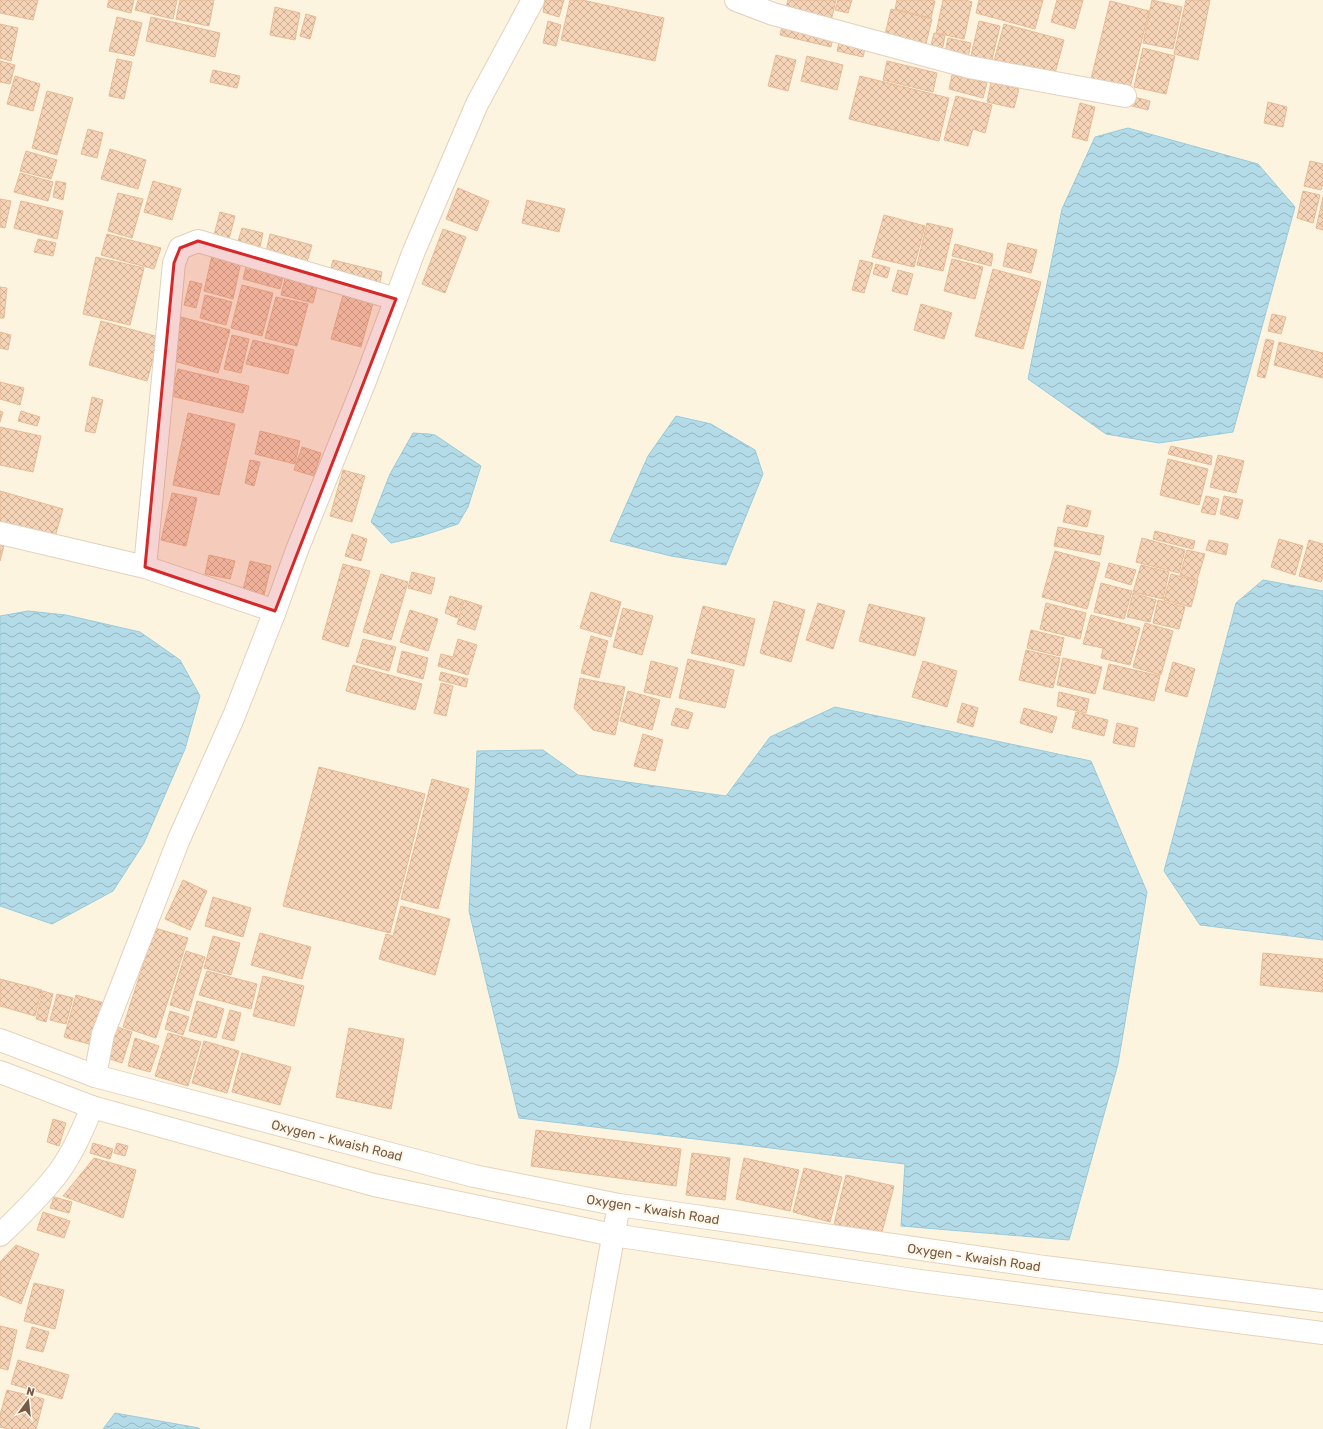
<svg xmlns="http://www.w3.org/2000/svg" width="1323" height="1429" font-family="Rubik,sans-serif">
  <style>
    .water { fill: url(#water-waves); stroke: #99cbda }
    .building { fill: url(#building-cross-hatch); stroke: #e8bb96 }
    .lines { fill: none; stroke-linecap: round; stroke-linejoin: round }
    .minor-casing { stroke: #e2d1bc; stroke-width: 24 }
    .secondary-casing { stroke: #e7d2b9; stroke-width: 24 }
    .minor { stroke: #fff; stroke-width: 22 }
    .secondary { stroke: #fff; stroke-width: 22 }
    .marked { fill: #d62828; fill-opacity: 0.2; stroke: #d62828; stroke-width: 3; stroke-linejoin: round }
    .labels { text-anchor: middle; stroke-width: 4; stroke-linejoin: round; paint-order: stroke }
    .street-label { font-size: 13px; fill: #765a46; stroke: #fff7e8 }
  </style>
  <defs>
    <pattern id="water-waves" width="16" height="10" patternUnits="userSpaceOnUse"><rect width="16" height="10" fill="#b4dce8"/><path d="M0 5q4-4 8 0t8 0" fill="none" stroke="#97b5be"/></pattern>
    <pattern id="building-cross-hatch" width="8" height="8" patternUnits="userSpaceOnUse"><rect width="8" height="8" fill="#f4d3b6"/><path d="M0 0l8 8M0 8l8-8" fill="none" stroke="#caae96"/></pattern>
  </defs>
  <rect width="100%" height="100%" fill="#fdf4e0"/>
  <g class="water">
    <polygon points="1128,128 1258,164 1295,207 1233,432 1159,443 1106,434 1028,379 1062,209 1095,137"/>
    <polygon points="676,416 711,424 755,450 763,474 726,565 671,556 610,541 648,456"/>
    <polygon points="413,433 429,434 435,435 481,466 468,507 458,524 421,536 391,543 371,522 390,474"/>
    <polygon points="1263,580 1323,591 1323,940 1200,925 1164,871 1236,603"/>
    <polygon points="28,611 66,615 140,632 180,660 200,696 185,749 144,843 113,891 52,924 0,906 0,616"/>
    <polygon points="835,707 1091,761 1147,892 1118,1064 1069,1240 901,1226 905,1164 519,1118 469,911 477,751 543,750 578,775 726,796 770,737"/>
    <polygon points="115,1413 199,1428 200,1429 103,1429"/>
  </g>
  <g class="building">
    <polygon points="0,0 38,0 33,20 0,13"/>
    <polygon points="109,0 134,0 131,13 107,7"/>
    <polygon points="138,0 177,0 173,19 135,10"/>
    <polygon points="180,0 214,0 209,26 176,19"/>
    <polygon points="545,0 564,0 559,17 543,12"/>
    <polygon points="570,0 582,0 664,18 655,61 561,40"/>
    <polygon points="788,0 836,0 831,21 785,11"/>
    <polygon points="838,0 852,0 848,13 835,10"/>
    <polygon points="897,0 929,0 935,1 931,18 895,9"/>
    <polygon points="943,0 966,0 972,2 964,39 936,33"/>
    <polygon points="979,0 1043,0 1035,29 976,13"/>
    <polygon points="1057,0 1083,0 1075,29 1051,22"/>
    <polygon points="1152,0 1182,7 1173,49 1143,43"/>
    <polygon points="1186,0 1210,0 1198,60 1174,54"/>
    <polygon points="1110,1 1149,11 1129,92 1090,83"/>
    <polygon points="275,7 300,13 295,40 270,35"/>
    <polygon points="891,9 932,19 924,52 883,43"/>
    <polygon points="306,14 316,17 310,39 300,36"/>
    <polygon points="117,17 142,23 134,56 109,51"/>
    <polygon points="151,17 220,33 215,57 146,41"/>
    <polygon points="548,21 561,25 556,46 543,43"/>
    <polygon points="979,21 1000,26 991,64 970,60"/>
    <polygon points="783,22 834,34 831,47 780,35"/>
    <polygon points="0,24 18,28 11,61 0,58"/>
    <polygon points="1004,24 1064,40 1054,77 994,61"/>
    <polygon points="934,33 945,36 941,56 929,53"/>
    <polygon points="841,35 867,41 863,57 837,51"/>
    <polygon points="948,38 971,43 967,62 944,57"/>
    <polygon points="1143,48 1175,56 1166,94 1134,87"/>
    <polygon points="776,55 796,60 788,91 768,86"/>
    <polygon points="807,56 843,65 837,90 801,81"/>
    <polygon points="117,59 132,62 124,99 109,96"/>
    <polygon points="0,61 15,65 10,84 0,82"/>
    <polygon points="887,61 937,73 933,92 883,80"/>
    <polygon points="213,70 240,76 237,88 210,82"/>
    <polygon points="952,75 987,83 983,98 949,89"/>
    <polygon points="15,76 40,84 33,111 7,104"/>
    <polygon points="860,76 949,98 939,141 849,119"/>
    <polygon points="991,82 1019,89 1014,108 987,102"/>
    <polygon points="47,91 73,98 57,155 32,148"/>
    <polygon points="956,96 992,105 985,133 973,129 968,146 944,140"/>
    <polygon points="1130,96 1150,101 1148,110 1128,105"/>
    <polygon points="1268,102 1287,107 1283,127 1264,123"/>
    <polygon points="1080,103 1095,107 1087,141 1072,137"/>
    <polygon points="88,129 103,133 97,158 81,154"/>
    <polygon points="110,149 146,160 138,189 101,179"/>
    <polygon points="26,151 57,160 51,179 20,171"/>
    <polygon points="1310,161 1323,164 1323,183 1321,190 1304,186"/>
    <polygon points="20,173 53,182 48,201 14,192"/>
    <polygon points="56,181 66,183 63,200 53,197"/>
    <polygon points="153,181 181,189 172,220 144,212"/>
    <polygon points="458,188 489,201 477,231 446,219"/>
    <polygon points="1303,191 1320,195 1313,223 1297,218"/>
    <polygon points="118,193 143,199 132,238 108,231"/>
    <polygon points="1323,197 1323,230 1316,228"/>
    <polygon points="0,199 11,201 5,228 0,227"/>
    <polygon points="527,200 565,209 559,232 522,223"/>
    <polygon points="21,201 63,211 57,239 14,228"/>
    <polygon points="220,212 235,216 229,239 214,235"/>
    <polygon points="884,215 925,226 914,267 872,257"/>
    <polygon points="927,223 953,229 943,271 917,265"/>
    <polygon points="242,228 263,233 260,247 238,241"/>
    <polygon points="443,229 466,237 445,293 422,284"/>
    <polygon points="107,234 161,248 154,269 101,255"/>
    <polygon points="270,234 312,245 306,266 265,256"/>
    <polygon points="38,239 56,243 53,256 34,252"/>
    <polygon points="1008,243 1037,250 1031,273 1003,266"/>
    <polygon points="955,244 993,254 991,266 952,256"/>
    <polygon points="213,251 242,257 233,299 204,291"/>
    <polygon points="96,257 144,268 130,325 83,314"/>
    <polygon points="248,259 285,269 280,289 243,279"/>
    <polygon points="952,259 983,267 975,299 944,291"/>
    <polygon points="333,260 382,272 379,287 329,275"/>
    <polygon points="860,260 873,263 864,293 852,290"/>
    <polygon points="876,264 890,268 887,278 873,274"/>
    <polygon points="993,269 1041,282 1023,349 975,336"/>
    <polygon points="287,270 319,279 313,303 281,295"/>
    <polygon points="898,270 913,274 907,295 892,291"/>
    <polygon points="190,281 202,284 196,308 184,305"/>
    <polygon points="242,285 273,293 262,336 231,328"/>
    <polygon points="0,287 7,288 4,318 0,318"/>
    <polygon points="345,288 375,296 361,347 331,339"/>
    <polygon points="205,295 232,302 226,325 200,318"/>
    <polygon points="276,297 308,304 297,346 265,338"/>
    <polygon points="921,304 952,313 944,339 914,330"/>
    <polygon points="1272,314 1286,317 1281,334 1268,331"/>
    <polygon points="181,317 230,330 218,373 170,360"/>
    <polygon points="101,321 159,337 147,381 89,365"/>
    <polygon points="0,332 11,335 8,350 0,348"/>
    <polygon points="232,335 249,339 241,373 224,369"/>
    <polygon points="1266,339 1274,341 1265,378 1257,376"/>
    <polygon points="253,340 294,350 288,374 246,364"/>
    <polygon points="1279,342 1323,353 1323,378 1274,365"/>
    <polygon points="178,369 249,386 243,413 171,396"/>
    <polygon points="0,382 24,388 20,405 0,399"/>
    <polygon points="92,397 103,400 95,433 85,431"/>
    <polygon points="0,411 3,412 0,422"/>
    <polygon points="21,411 40,417 37,426 18,421"/>
    <polygon points="188,413 235,424 219,495 173,485"/>
    <polygon points="0,427 41,436 33,472 0,465"/>
    <polygon points="260,431 300,441 295,464 255,454"/>
    <polygon points="1171,446 1212,456 1211,465 1168,454"/>
    <polygon points="302,447 321,453 314,476 294,470"/>
    <polygon points="1218,455 1244,461 1236,493 1210,487"/>
    <polygon points="1168,459 1208,469 1199,505 1160,495"/>
    <polygon points="250,460 260,462 254,486 245,483"/>
    <polygon points="343,470 365,476 352,522 330,516"/>
    <polygon points="0,491 63,509 55,537 0,522"/>
    <polygon points="172,493 197,498 186,546 161,540"/>
    <polygon points="1206,496 1219,499 1215,515 1201,512"/>
    <polygon points="1224,496 1243,500 1238,519 1220,514"/>
    <polygon points="1067,505 1091,511 1087,527 1063,522"/>
    <polygon points="1058,527 1104,536 1100,555 1054,546"/>
    <polygon points="1155,531 1195,541 1193,549 1153,539"/>
    <polygon points="352,534 367,539 361,561 345,556"/>
    <polygon points="1142,538 1185,550 1179,573 1136,562"/>
    <polygon points="1279,539 1303,546 1295,575 1271,567"/>
    <polygon points="0,540 5,542 0,561"/>
    <polygon points="1209,540 1228,544 1226,555 1206,550"/>
    <polygon points="1309,540 1323,544 1323,577 1321,582 1299,576"/>
    <polygon points="1187,550 1205,554 1197,580 1180,575"/>
    <polygon points="1055,551 1100,563 1087,609 1042,597"/>
    <polygon points="209,555 235,561 230,579 205,574"/>
    <polygon points="250,561 271,566 264,595 243,590"/>
    <polygon points="1109,563 1136,570 1131,585 1105,577"/>
    <polygon points="343,564 370,571 348,647 322,639"/>
    <polygon points="1141,565 1169,572 1163,599 1133,592"/>
    <polygon points="412,572 435,578 431,594 408,588"/>
    <polygon points="381,574 408,582 391,640 363,632"/>
    <polygon points="1171,574 1198,581 1191,607 1164,600"/>
    <polygon points="1101,583 1132,591 1124,619 1094,612"/>
    <polygon points="591,592 621,602 611,637 580,628"/>
    <polygon points="1133,593 1156,600 1150,622 1127,617"/>
    <polygon points="450,596 463,600 457,618 445,613"/>
    <polygon points="464,600 482,606 475,630 457,624"/>
    <polygon points="1158,600 1185,607 1179,629 1153,623"/>
    <polygon points="774,601 805,610 791,662 760,653"/>
    <polygon points="818,603 845,611 833,649 806,640"/>
    <polygon points="1046,603 1086,613 1080,639 1040,629"/>
    <polygon points="869,604 925,618 915,656 859,641"/>
    <polygon points="703,606 755,619 744,666 691,653"/>
    <polygon points="623,608 653,616 642,655 613,647"/>
    <polygon points="410,610 438,619 428,651 400,642"/>
    <polygon points="1091,615 1140,628 1130,665 1101,658 1103,648 1083,644"/>
    <polygon points="1145,623 1173,631 1161,675 1133,667"/>
    <polygon points="1031,630 1064,638 1060,656 1027,648"/>
    <polygon points="591,636 608,641 599,678 581,673"/>
    <polygon points="363,639 396,647 389,671 356,662"/>
    <polygon points="458,639 477,645 468,675 438,666 441,654 453,657"/>
    <polygon points="1026,650 1060,658 1053,688 1019,680"/>
    <polygon points="402,651 428,658 423,679 397,672"/>
    <polygon points="1063,658 1102,667 1095,694 1057,685"/>
    <polygon points="688,659 734,670 725,708 679,698"/>
    <polygon points="651,661 678,668 670,698 644,692"/>
    <polygon points="923,661 957,671 947,707 912,697"/>
    <polygon points="1173,662 1195,669 1187,697 1165,691"/>
    <polygon points="1109,664 1160,676 1154,701 1103,689"/>
    <polygon points="353,665 422,684 415,710 346,691"/>
    <polygon points="441,672 468,679 466,687 439,680"/>
    <polygon points="580,678 625,687 615,735 593,730 574,708"/>
    <polygon points="441,683 453,686 446,716 434,713"/>
    <polygon points="628,691 660,700 652,730 620,721"/>
    <polygon points="1059,692 1089,699 1086,713 1057,706"/>
    <polygon points="962,703 978,708 973,727 957,722"/>
    <polygon points="676,708 693,713 688,729 671,725"/>
    <polygon points="1024,708 1057,717 1052,733 1020,723"/>
    <polygon points="1076,712 1108,720 1104,736 1072,728"/>
    <polygon points="1117,723 1138,728 1134,747 1113,743"/>
    <polygon points="643,734 663,740 655,771 634,766"/>
    <polygon points="319,767 425,794 390,933 283,906"/>
    <polygon points="432,779 469,789 438,909 401,899"/>
    <polygon points="183,880 207,891 190,930 165,919"/>
    <polygon points="213,897 251,908 243,937 205,926"/>
    <polygon points="401,906 450,919 435,975 379,959 386,934 393,936"/>
    <polygon points="155,928 188,938 156,1038 123,1027"/>
    <polygon points="260,933 311,947 302,979 251,965"/>
    <polygon points="213,936 240,943 231,975 204,968"/>
    <polygon points="186,951 205,957 189,1011 170,1005"/>
    <polygon points="1263,953 1323,959 1323,992 1260,985"/>
    <polygon points="207,971 257,984 251,1009 199,995"/>
    <polygon points="263,976 304,986 294,1026 253,1016"/>
    <polygon points="0,979 42,990 35,1016 0,1006"/>
    <polygon points="43,991 53,994 46,1022 36,1019"/>
    <polygon points="57,994 73,998 66,1024 50,1020"/>
    <polygon points="76,995 108,1004 96,1046 64,1037"/>
    <polygon points="197,1001 224,1009 216,1038 189,1031"/>
    <polygon points="230,1010 241,1013 234,1041 222,1038"/>
    <polygon points="170,1011 189,1017 183,1035 165,1029"/>
    <polygon points="117,1027 132,1032 122,1063 107,1058"/>
    <polygon points="349,1028 404,1039 391,1109 336,1097"/>
    <polygon points="168,1033 201,1042 188,1086 155,1076"/>
    <polygon points="135,1038 159,1046 150,1072 128,1066"/>
    <polygon points="204,1041 239,1051 227,1093 192,1083"/>
    <polygon points="242,1053 291,1067 280,1105 232,1092"/>
    <polygon points="53,1119 66,1123 59,1146 47,1142"/>
    <polygon points="536,1130 681,1149 676,1186 531,1166"/>
    <polygon points="93,1143 113,1149 110,1159 90,1153"/>
    <polygon points="117,1143 128,1146 125,1156 114,1153"/>
    <polygon points="692,1153 730,1158 725,1200 686,1195"/>
    <polygon points="94,1158 136,1170 123,1218 63,1196"/>
    <polygon points="744,1158 799,1170 790,1211 736,1199"/>
    <polygon points="804,1168 842,1177 830,1222 793,1212"/>
    <polygon points="846,1175 894,1186 881,1236 834,1224"/>
    <polygon points="54,1197 72,1202 69,1213 50,1208"/>
    <polygon points="43,1212 70,1221 64,1238 37,1230"/>
    <polygon points="16,1245 39,1254 21,1304 0,1295 0,1262"/>
    <polygon points="34,1283 64,1290 55,1329 24,1321"/>
    <polygon points="0,1326 17,1330 8,1370 0,1368"/>
    <polygon points="32,1327 49,1332 43,1352 26,1348"/>
    <polygon points="18,1360 69,1375 62,1399 11,1384"/>
    <polygon points="7,1390 44,1399 36,1429 8,1429 0,1427 0,1415"/>
  </g>
  <g class="lines">
    <g class="minor-casing">
      <g id="minor">
        <polyline points="736,0 773,14 969,67 1125,96"/>
        <polyline points="0,533 145,567 174,263 180,248 198,241 396,299"/>
        <polyline points="145,567 275,611"/>
        <polyline points="95,1076 103,1034 179,839 234,716 275,611 297,550 365,381 414,251 477,104 533,0"/>
        <path d="M0,1235C19,1217 38,1198 55,1177C71,1157 83,1130 92,1107"/>
        <polyline points="578,1429 619,1205"/>
      </g>
    </g>
    <g class="secondary-casing">
      <g id="secondary">
        <polyline points="0,1040 95,1076 474,1176 619,1205 1044,1267 1323,1301"/>
        <polyline points="0,1072 92,1107 374,1185 613,1235 920,1281 1323,1333"/>
      </g>
    </g>
    <use href="#minor" class="minor"/>
    <use href="#secondary" class="secondary"/>
  </g>
  <path class="marked" d="M198,241L396,299L275,611L145,567L174,263L180,248Z"/>
  <g class="labels">
    <g class="street-label">
      <text transform="translate(337 1140) rotate(14)" y="5">Oxygen - Kwaish Road</text>
      <text transform="translate(653 1209) rotate(9)" y="5">Oxygen - Kwaish Road</text>
      <text transform="translate(974 1257) rotate(8)" y="5">Oxygen - Kwaish Road</text>
    </g>
  </g>
  <g transform="translate(28 1401) rotate(15)" stroke="#fff7e8" stroke-width="3" paint-order="stroke">
  <path d="M0-3L7 15L0 10L-7 15Z" fill="#765a46"/>
  <text y="-6" font-size="11" font-weight="bold" text-anchor="middle" fill="#765a46">N</text>
  </g>
</svg>
